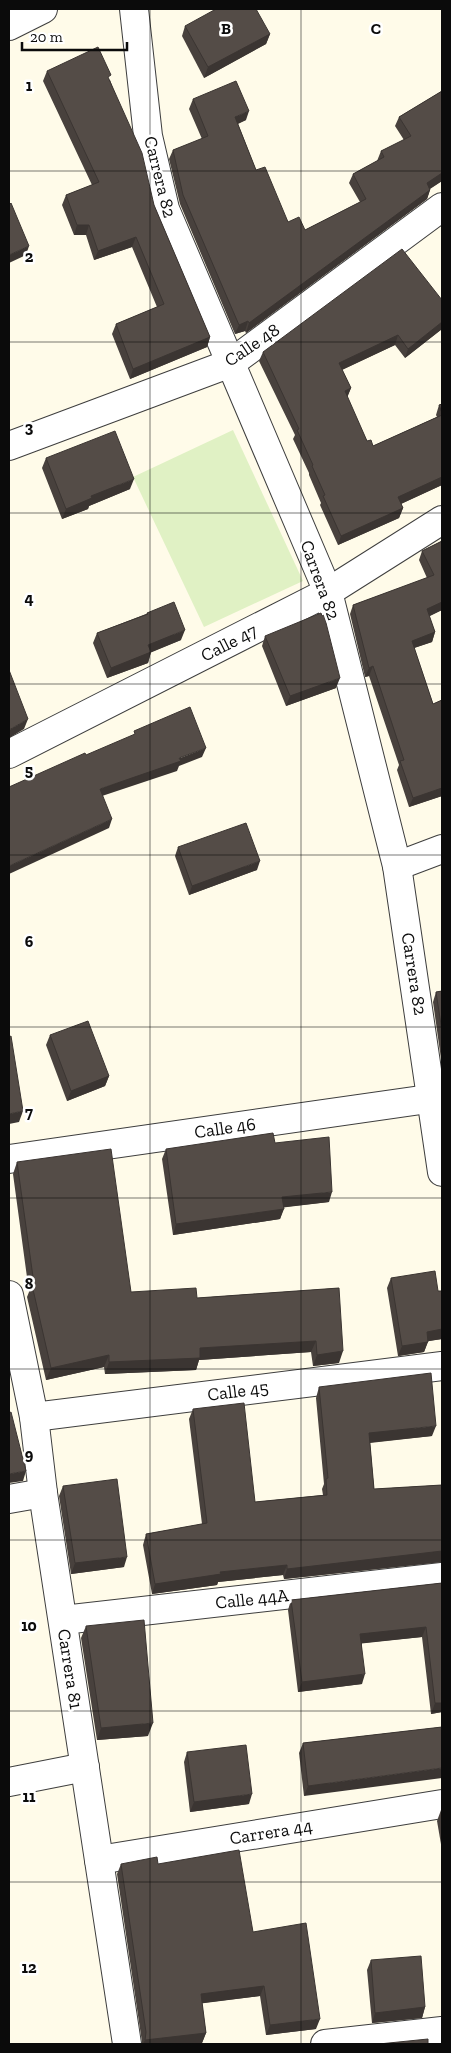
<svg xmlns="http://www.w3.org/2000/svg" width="451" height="2053" font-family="'Zilla Slab',serif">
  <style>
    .pitch { fill: #e0f1c4 }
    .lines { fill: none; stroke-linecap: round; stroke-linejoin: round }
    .street-casing { stroke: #3e3e3e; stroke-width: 30 }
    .street { stroke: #fff; stroke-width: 28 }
    .wall { fill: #48413d }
    .shaded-wall { fill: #3b3532 }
    .building { fill: #544c47; stroke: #3b3532 }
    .grid { fill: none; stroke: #0b0b0b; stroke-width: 1; stroke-opacity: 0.55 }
    .labels { text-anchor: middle; stroke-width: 5; stroke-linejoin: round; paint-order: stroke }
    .street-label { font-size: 18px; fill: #0b0b0b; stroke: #fff }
    .grid-label { font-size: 16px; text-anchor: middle; font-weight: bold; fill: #0b0b0b; stroke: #fff; stroke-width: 5; stroke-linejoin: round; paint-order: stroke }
  </style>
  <rect width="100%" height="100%" fill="#fffbe9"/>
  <polygon class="pitch" points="233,430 303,581 204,627 133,477"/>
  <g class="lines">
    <g class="street-casing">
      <g id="street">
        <polyline points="134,9 148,136 165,209 328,592 397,866 442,1172"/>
        <polyline points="9,26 43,9"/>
        <polyline points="9,446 231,363 442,207"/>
        <polyline points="9,754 328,592 442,520"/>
        <polyline points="397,866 442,849"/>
        <polyline points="9,1159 442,1097"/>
        <polyline points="9,1295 34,1417 43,1493 127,2044"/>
        <polyline points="34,1417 442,1366"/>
        <polyline points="9,1499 43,1493"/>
        <polyline points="63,1620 442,1577"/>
        <polyline points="9,1782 85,1767"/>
        <polyline points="99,1860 442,1804"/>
        <polyline points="325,2044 442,2031"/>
      </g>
    </g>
    <use href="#street" class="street"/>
  </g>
  <g class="wall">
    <polygon points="185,26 270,34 266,44 204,78 182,36"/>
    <polygon points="47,71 110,80 154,205 210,337 207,347 130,379 112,334 116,324 157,307 132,247 94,260 86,235 74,235 62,205 66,195 92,185 43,81"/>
    <polygon points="442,91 442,181 430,189 430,190 427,199 246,333 245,331 235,334 180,204 169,159 173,150 202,139 189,109 193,99 246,120 238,124 256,170 288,222 305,230 360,202 349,183 353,174 377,161 381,151 404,140 395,126 399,117"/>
    <polygon points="442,300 442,329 405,358 395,345 342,370 351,388 347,397 367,441 373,446 437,417 436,415 439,405 442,404 442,485 401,504 403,508 399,518 338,545 320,505 321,503 309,475 309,473 293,439 295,435 259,361 263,352"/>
    <polygon points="46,458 130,489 89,506 88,509 62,519 42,468"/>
    <polygon points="442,541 442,610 429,616 435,632 432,642 414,648 433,704 442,700 442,796 409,807 397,770 399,765 369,676 365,677 350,614 353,605 427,578 419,560 422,551"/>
    <polygon points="147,613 181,640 151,652 148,663 107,678 93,643 97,633 146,614"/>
    <polygon points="265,636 336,688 286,706 262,646"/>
    <polygon points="178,847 257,870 189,895 175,856"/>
    <polygon points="442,991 442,1066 433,1002 436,992"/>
    <polygon points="50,1035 109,1076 105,1086 67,1101 46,1045"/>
    <polygon points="275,1143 329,1202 284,1207 280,1219 173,1235 162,1159 166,1149"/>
    <polygon points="17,1162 131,1292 197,1298 339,1288 339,1363 313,1366 311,1352 199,1360 196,1370 105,1374 104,1367 46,1380 27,1297 29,1292 13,1174"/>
    <polygon points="391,1278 438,1291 442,1291 442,1339 428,1341 424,1352 398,1356 387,1288"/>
    <polygon points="319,1387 432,1436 370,1443 374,1489 442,1485 442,1562 284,1579 283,1575 218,1582 217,1585 152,1594 143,1545 146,1534 202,1524 189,1419 193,1409 255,1502 323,1495 322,1489 324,1484 316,1398"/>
    <polygon points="63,1486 124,1567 71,1574 59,1496"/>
    <polygon points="442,1583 442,1712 431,1714 422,1637 362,1643 362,1684 298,1692 288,1610 291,1600"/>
    <polygon points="86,1626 148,1736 97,1740 81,1638"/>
    <polygon points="442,1727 304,1796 299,1753 303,1743"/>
    <polygon points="187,1752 249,1804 190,1812 184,1762"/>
    <polygon points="441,1810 442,1810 442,1850 437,1821"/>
    <polygon points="121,1864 158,1864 253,1932 316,2029 266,2035 260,1996 202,2003 206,2033 202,2043 192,2044 142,2044 142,2042 117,1874"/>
    <polygon points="371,1960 425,2007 422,2018 372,2023 367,1970"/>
  </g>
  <g class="shaded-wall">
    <polygon points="270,34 266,44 204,78 208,67"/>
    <polygon points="249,111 246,120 232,126 235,117"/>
    <polygon points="442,173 442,181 423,193 427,183"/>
    <polygon points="430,190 427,199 246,333 249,323"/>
    <polygon points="77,225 89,225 86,235 74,235"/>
    <polygon points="136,237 132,247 94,260 98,251"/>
    <polygon points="29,246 26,255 9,263 9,255"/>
    <polygon points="248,321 245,331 235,334 239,325"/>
    <polygon points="442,322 442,329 405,358 408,349"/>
    <polygon points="398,335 395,345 335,373 339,363"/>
    <polygon points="210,337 207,347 130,379 133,369"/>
    <polygon points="351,388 347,398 345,391"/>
    <polygon points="442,477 442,485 394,507 398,497"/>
    <polygon points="134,479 130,489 89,506 88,509 62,519 66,509 91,496"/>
    <polygon points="403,508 399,518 338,545 341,536"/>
    <polygon points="442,602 442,610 424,619 427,609"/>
    <polygon points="185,630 181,640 145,655 148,645"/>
    <polygon points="435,632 432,642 408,650 412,641"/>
    <polygon points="151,652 148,663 107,678 111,668"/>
    <polygon points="373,666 369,676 365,677 369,668"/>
    <polygon points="340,678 336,688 286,706 290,696"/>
    <polygon points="28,719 24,729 9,738 9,730"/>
    <polygon points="206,748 202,757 179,766 177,771 96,798 100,789"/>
    <polygon points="442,788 442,796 409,807 413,798"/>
    <polygon points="112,819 109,828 9,874 9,866"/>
    <polygon points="260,861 257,870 189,895 192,886"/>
    <polygon points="109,1076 105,1086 67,1101 71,1091"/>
    <polygon points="23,1111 19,1122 9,1124 9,1114"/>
    <polygon points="332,1192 329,1202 279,1208 282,1197"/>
    <polygon points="284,1209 280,1219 173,1235 176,1224"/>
    <polygon points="442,1329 442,1339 423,1342 427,1332"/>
    <polygon points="316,1341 311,1352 199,1360 196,1370 105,1374 109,1362 200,1348"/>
    <polygon points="428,1342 424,1352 398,1356 402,1346"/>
    <polygon points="343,1351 339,1363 313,1366 317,1355"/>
    <polygon points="109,1355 104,1367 46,1380 51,1368"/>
    <polygon points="436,1426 432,1436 365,1443 369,1433"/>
    <polygon points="26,1471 23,1481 9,1483 9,1474"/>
    <polygon points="442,1551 442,1562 284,1579 287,1569"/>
    <polygon points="127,1557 124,1567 71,1574 75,1563"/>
    <polygon points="287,1565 283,1575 218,1582 217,1585 152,1594 155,1584 220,1572"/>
    <polygon points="426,1627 422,1637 357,1644 360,1634"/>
    <polygon points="365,1674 362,1684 298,1692 302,1682"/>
    <polygon points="435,1703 442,1703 442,1712 431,1714"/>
    <polygon points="153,1723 148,1736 97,1740 101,1728"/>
    <polygon points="442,1768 442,1778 304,1796 308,1786"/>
    <polygon points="252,1794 249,1804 190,1812 194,1802"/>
    <polygon points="264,1986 260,1996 197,2004 201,1994"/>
    <polygon points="425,2007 422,2018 372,2023 375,2013"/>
    <polygon points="320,2019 316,2029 266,2035 270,2025"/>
    <polygon points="206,2033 202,2043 192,2044 143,2044 145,2040"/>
  </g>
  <g class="building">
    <polygon points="216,9 256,9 270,34 208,67 185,26"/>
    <polygon points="98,47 111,75 108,77 142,153 154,205 210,337 133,369 116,324 164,304 136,237 98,251 89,225 77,225 66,195 99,182 47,71"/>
    <polygon points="236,81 249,111 235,117 256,170 265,167 288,222 299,217 305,230 366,199 353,174 384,157 381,151 411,136 399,117 442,91 442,173 427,183 430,190 249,323 248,321 239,325 183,195 173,150 208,136 193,99"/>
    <polygon points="11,203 29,246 9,255 9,205"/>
    <polygon points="402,249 442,300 442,322 408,349 398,335 339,363 351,388 345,391 367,441 371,440 373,446 442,415 442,477 398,497 403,508 341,536 323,496 325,495 312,466 313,465 297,430 299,429 263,352"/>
    <polygon points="442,404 442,413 439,405"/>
    <polygon points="115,431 134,479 91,496 92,498 66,509 46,458"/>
    <polygon points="442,541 442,602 427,609 435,632 412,641 433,704 442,700 442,788 413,798 400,761 404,760 373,666 369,668 353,605 434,575 422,551"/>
    <polygon points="174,602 185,630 148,645 151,652 111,668 97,633 148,614 147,613"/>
    <polygon points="321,613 322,616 324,615 340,678 290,696 265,636"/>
    <polygon points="9,670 28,719 9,730"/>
    <polygon points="190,707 206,748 179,758 181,761 100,789 112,819 9,866 9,787 85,753 86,755 135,734 134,731"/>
    <polygon points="246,823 260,861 192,886 178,847"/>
    <polygon points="442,991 442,1031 436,992"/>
    <polygon points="88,1021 109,1076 71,1091 50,1035"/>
    <polygon points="11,1036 23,1111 9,1114 9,1037"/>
    <polygon points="273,1133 275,1143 329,1137 332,1192 282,1197 284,1209 176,1224 166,1149"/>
    <polygon points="111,1149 131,1292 196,1288 197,1298 339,1288 343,1351 317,1355 316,1341 200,1348 200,1358 109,1362 109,1355 51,1368 32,1285 34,1284 17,1162"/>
    <polygon points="435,1271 438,1291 442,1291 442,1329 427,1332 428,1342 402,1346 391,1278"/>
    <polygon points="431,1373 436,1426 369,1433 374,1489 442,1485 442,1551 287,1569 287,1565 220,1572 221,1574 155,1584 146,1534 207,1523 193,1409 244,1403 255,1502 327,1495 326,1479 328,1478 319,1387"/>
    <polygon points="11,1412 26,1471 9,1474 9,1413"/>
    <polygon points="117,1479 127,1557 75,1563 63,1486"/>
    <polygon points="442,1583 442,1703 435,1703 426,1627 360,1634 365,1674 302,1682 291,1600"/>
    <polygon points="144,1620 153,1723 101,1728 86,1626"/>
    <polygon points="442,1727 442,1768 308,1786 303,1743"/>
    <polygon points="246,1745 252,1794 194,1802 187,1752"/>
    <polygon points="239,1850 253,1932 306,1923 320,2019 270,2025 264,1986 201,1994 206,2033 145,2040 146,2032 121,1864 157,1857 158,1864"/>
    <polygon points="421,1956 425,2007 375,2013 371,1960"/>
    <polygon points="428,2039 428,2044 379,2044"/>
  </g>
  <path class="grid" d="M150,9V2044M301,9V2044M9,171H442M9,342H442M9,513H442M9,684H442M9,855H442M9,1027H442M9,1198H442M9,1369H442M9,1540H442M9,1711H442M9,1882H442"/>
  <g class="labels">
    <g class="street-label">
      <text transform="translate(160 177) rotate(76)" y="6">Carrera 82</text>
      <text transform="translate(252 345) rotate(-34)" y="6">Calle 48</text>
      <text transform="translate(320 580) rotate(70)" y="6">Carrera 82</text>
      <text transform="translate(229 643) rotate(-27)" y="6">Calle 47</text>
      <text transform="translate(414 974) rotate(81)" y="6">Carrera 82</text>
      <text transform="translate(225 1128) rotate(-8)" y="6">Calle 46</text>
      <text transform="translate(238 1391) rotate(-7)" y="6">Calle 45</text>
      <text transform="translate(252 1599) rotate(-6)" y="6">Calle 44A</text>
      <text transform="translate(70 1669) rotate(81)" y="6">Carrera 81</text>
      <text transform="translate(271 1832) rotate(-9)" y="6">Carrera 44</text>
    </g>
  </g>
  <g class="grid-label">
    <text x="226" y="34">B</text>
    <text x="376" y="34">C</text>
    <text x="29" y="91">1</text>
    <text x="29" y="262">2</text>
    <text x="29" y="433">3</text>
    <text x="29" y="604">4</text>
    <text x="29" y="776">5</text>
    <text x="29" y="947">6</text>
    <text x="29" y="1118">7</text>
    <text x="29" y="1289">8</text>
    <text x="29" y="1460">9</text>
    <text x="29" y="1631">10</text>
    <text x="29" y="1802">11</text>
    <text x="29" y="1973">12</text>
  </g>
  <rect width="451" height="2053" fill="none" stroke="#0b0b0b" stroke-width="20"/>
  <path d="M22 42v8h105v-8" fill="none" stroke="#0b0b0b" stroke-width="2.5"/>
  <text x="30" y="42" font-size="15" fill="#0b0b0b" stroke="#ffffff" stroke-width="4" paint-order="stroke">20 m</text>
</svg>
